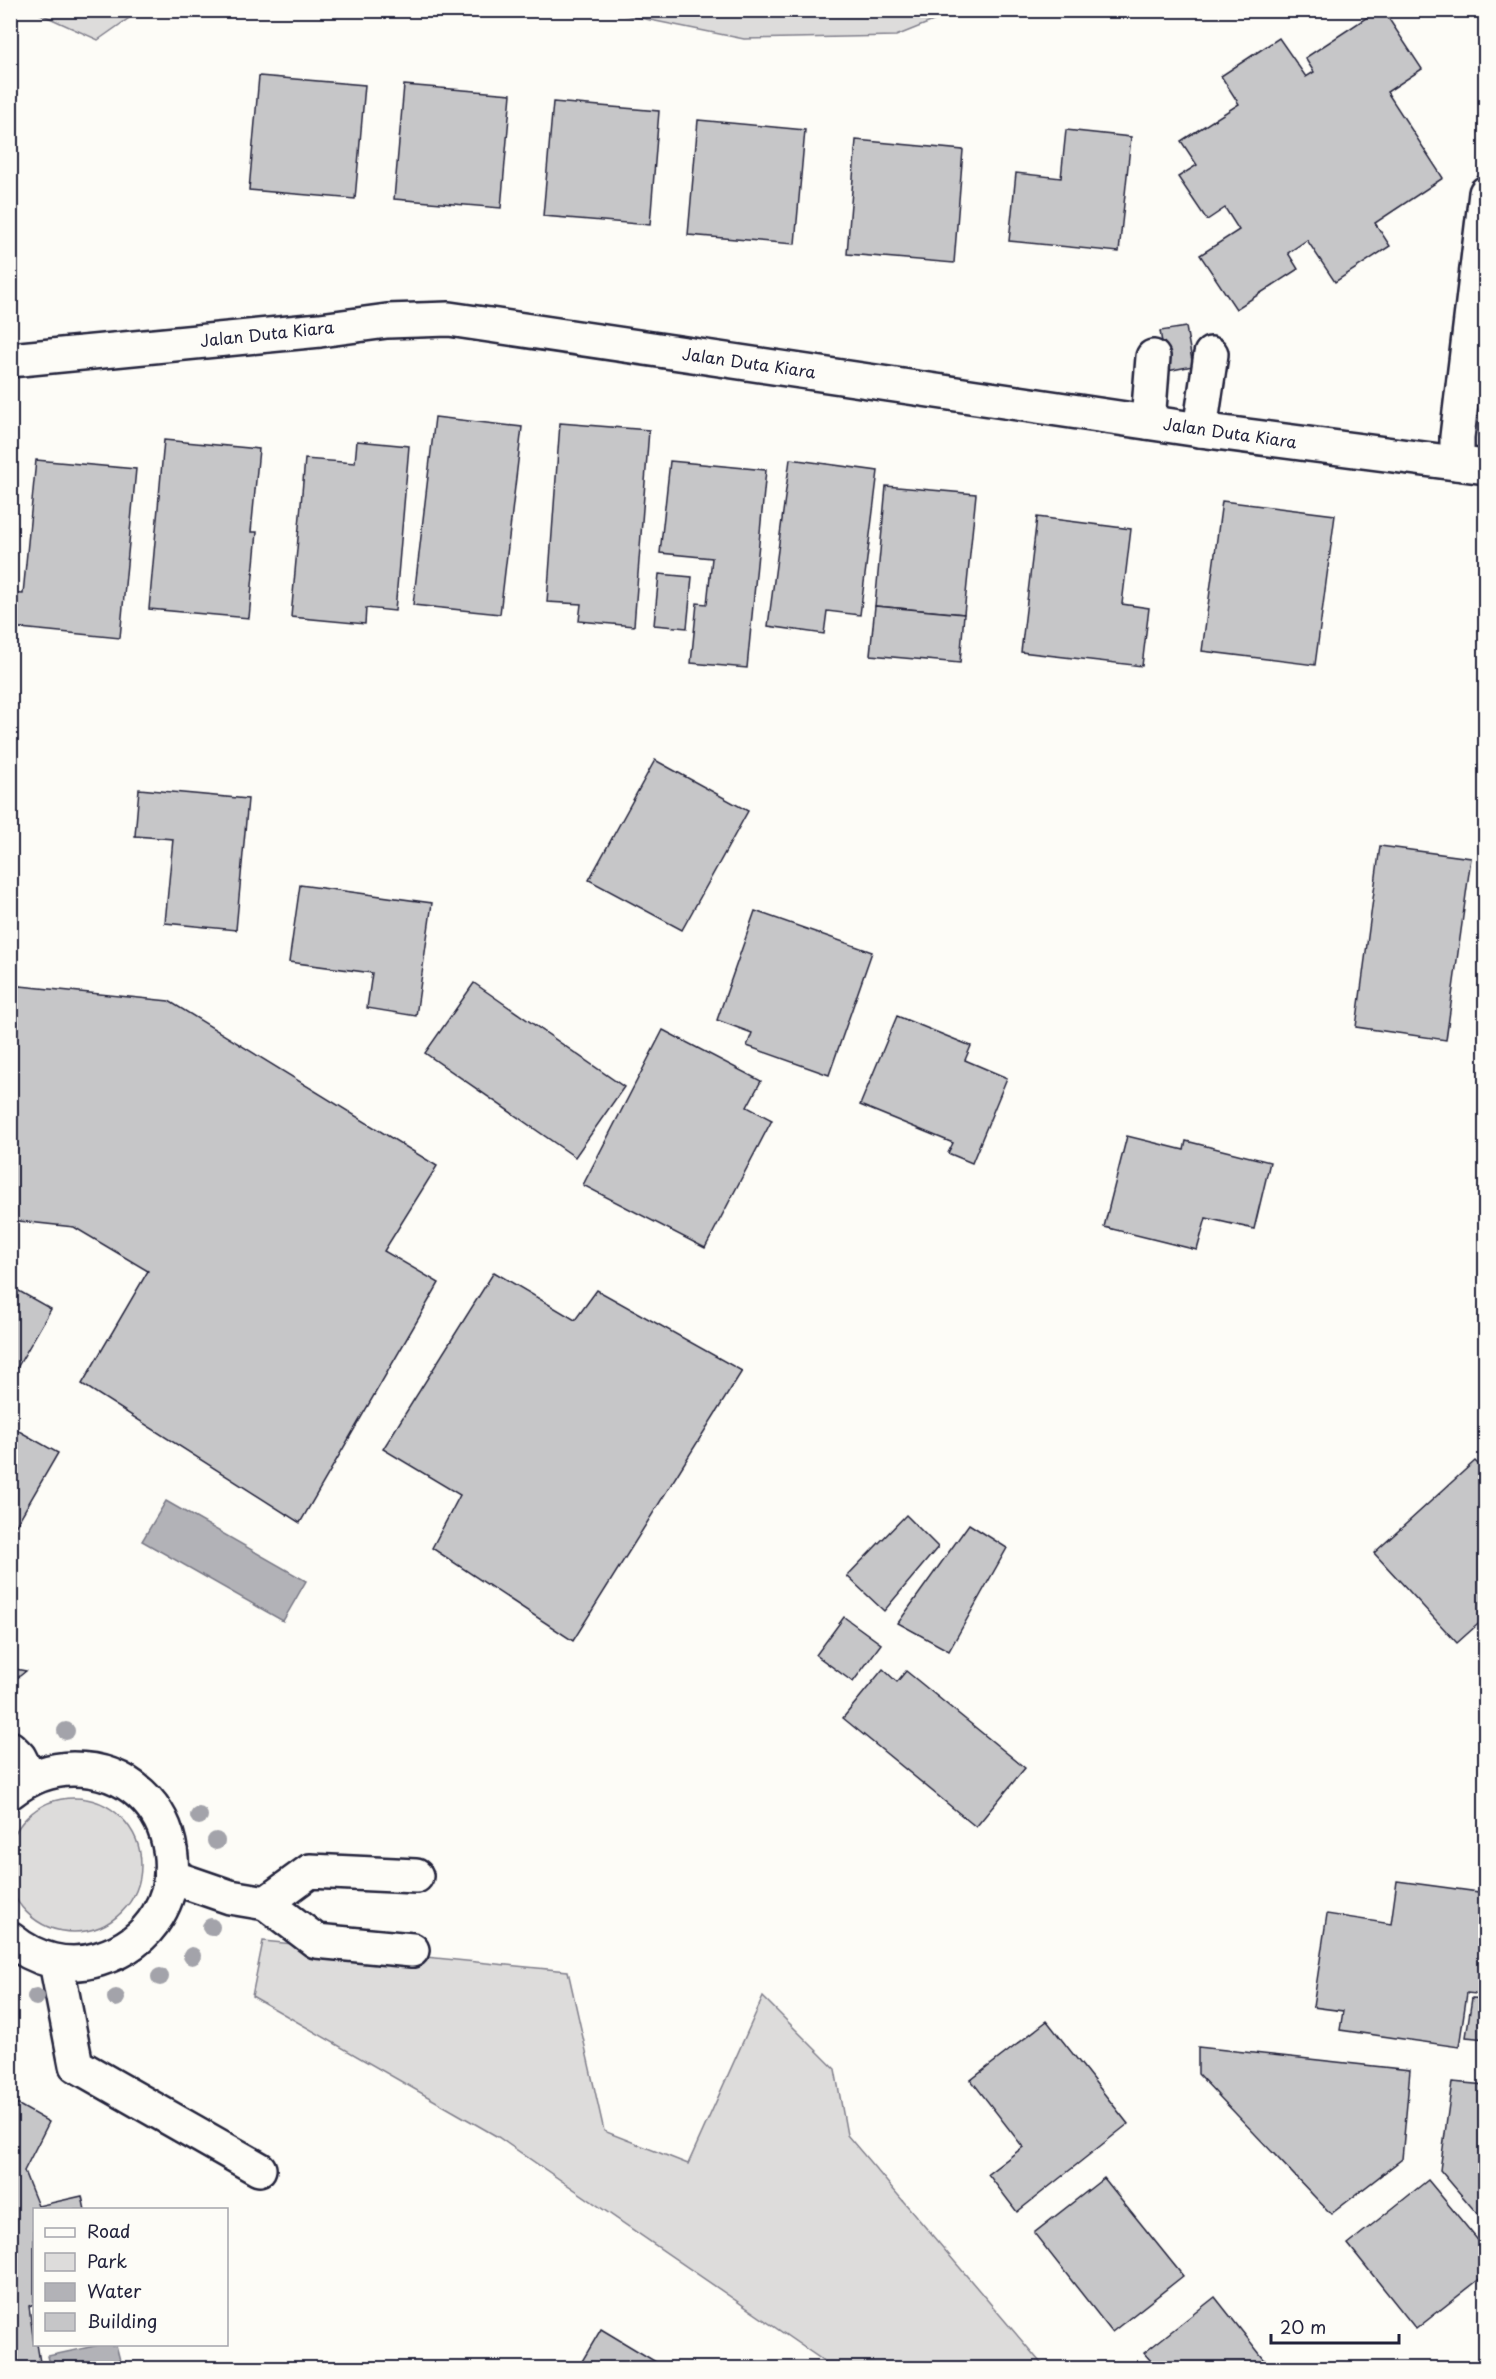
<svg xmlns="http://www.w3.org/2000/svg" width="1496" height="2379" font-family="'Playpen Sans',sans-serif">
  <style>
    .green { fill: #dddcdb; stroke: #807f8b; stroke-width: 1.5 }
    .water { fill: #b2b2b7; stroke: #787885; stroke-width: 1.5 }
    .building { fill: #c6c6c8; stroke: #22223b; stroke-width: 1.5 }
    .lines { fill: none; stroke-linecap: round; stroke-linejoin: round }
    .minor-casing { stroke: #22223b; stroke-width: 38 }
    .major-casing { stroke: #22223b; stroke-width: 38 }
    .minor { stroke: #fdfcf7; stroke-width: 33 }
    .major { stroke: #fdfcf7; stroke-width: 33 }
    .tree { fill: #a3a3aa }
    .labels { text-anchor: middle; stroke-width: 4.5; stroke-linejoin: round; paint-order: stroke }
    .street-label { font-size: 16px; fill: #22223b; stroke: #fdfcf7 }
  </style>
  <rect width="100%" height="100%" fill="#fdfcf7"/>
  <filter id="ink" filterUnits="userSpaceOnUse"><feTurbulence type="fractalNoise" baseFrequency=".0167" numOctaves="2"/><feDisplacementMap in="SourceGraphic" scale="12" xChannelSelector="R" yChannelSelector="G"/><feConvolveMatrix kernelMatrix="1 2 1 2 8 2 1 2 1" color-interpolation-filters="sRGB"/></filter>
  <g filter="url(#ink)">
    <g class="green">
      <polygon points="34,11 139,10 139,11 98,40"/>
      <polygon points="606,11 958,11 896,36 744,39"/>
      <circle cx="74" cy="1865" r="67"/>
      <polygon points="263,1941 568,1971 604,2131 688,2164 763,1997 835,2069 847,2135 1045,2368 834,2368 498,2137 252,1996"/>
    </g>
    <g class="water">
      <polygon points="166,1501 306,1581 283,1621 142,1541"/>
      <polygon points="99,2345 116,2345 122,2368 51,2368 48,2356"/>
    </g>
    <g class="building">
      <polygon points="1378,10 1383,10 1422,69 1387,92 1443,178 1375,223 1390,246 1335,282 1307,240 1288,253 1298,269 1236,309 1200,255 1239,230 1225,208 1207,220 1178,177 1197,165 1181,141 1239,104 1221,76 1279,38 1306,77 1314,72 1305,58"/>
      <polygon points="259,76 365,85 355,199 249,190"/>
      <polygon points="404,85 511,94 501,208 394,199"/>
      <polygon points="553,102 659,111 650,225 543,216"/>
      <polygon points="698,120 805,130 795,244 688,235"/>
      <polygon points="1066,130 1131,137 1119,252 1009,241 1016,173 1061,178"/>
      <polygon points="856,140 963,150 954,263 847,254"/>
      <polygon points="1186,327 1193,366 1167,371 1160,331"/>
      <polygon points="435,417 522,427 500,614 413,605"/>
      <polygon points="560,423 649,430 634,626 579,621 581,604 547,602"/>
      <polygon points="164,440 259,449 251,532 257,532 249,618 149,609"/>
      <polygon points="357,441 409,446 395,611 366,608 365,624 291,617 305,459 355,463"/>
      <polygon points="790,459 878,471 860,615 827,611 824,634 768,626"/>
      <polygon points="36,460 136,469 120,638 10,627 10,593 23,594"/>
      <polygon points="670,461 766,470 747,668 691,663 697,603 707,604 712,558 660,553"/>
      <polygon points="886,486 976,494 964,614 875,606"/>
      <polygon points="1222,501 1335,515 1315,665 1202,651"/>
      <polygon points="1037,517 1131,529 1122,604 1149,608 1142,666 1021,652"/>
      <polygon points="659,574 692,577 687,628 654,625"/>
      <polygon points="875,606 964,614 960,663 870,655"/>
      <polygon points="655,760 748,811 682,930 589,880"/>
      <polygon points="139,789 248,799 236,930 165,923 173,839 135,836"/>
      <polygon points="1380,846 1471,858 1446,1040 1356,1027"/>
      <polygon points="300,885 432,903 416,1016 367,1008 372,973 289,962"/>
      <polygon points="755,911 872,952 829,1075 747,1046 752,1033 717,1020"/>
      <polygon points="474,983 624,1087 575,1157 425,1053"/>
      <polygon points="10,985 169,1001 437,1166 384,1251 439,1283 300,1523 82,1384 148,1271 74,1227 10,1220"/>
      <polygon points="897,1016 971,1046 965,1060 1007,1078 972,1163 948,1153 953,1143 860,1105"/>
      <polygon points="663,1030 761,1081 747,1107 772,1120 705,1248 583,1185"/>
      <polygon points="1127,1136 1184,1150 1186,1141 1270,1162 1254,1229 1206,1218 1197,1250 1104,1227"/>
      <polygon points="494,1272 575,1320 597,1290 742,1371 573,1641 432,1548 460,1495 383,1449"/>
      <polygon points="10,1286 51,1309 10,1380"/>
      <polygon points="10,1426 58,1453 11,1534 10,1534"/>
      <polygon points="1475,1461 1486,1472 1486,1617 1457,1643 1374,1553"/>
      <polygon points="906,1515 938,1547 884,1611 847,1576"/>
      <polygon points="969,1524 1007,1548 949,1651 898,1623"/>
      <polygon points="844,1617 881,1644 853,1682 816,1655"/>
      <polygon points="10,1668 26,1671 10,1684"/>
      <polygon points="883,1669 897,1682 906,1671 1025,1768 976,1827 843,1718"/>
      <polygon points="1397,1881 1486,1893 1486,1995 1467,1993 1459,2047 1340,2030 1343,2011 1313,2007 1327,1914 1391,1924"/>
      <polygon points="1472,1998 1486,1999 1486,2039 1466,2037"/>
      <polygon points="1047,2021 1128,2124 1017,2212 988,2174 1023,2147 971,2080"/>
      <polygon points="1198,2047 1410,2070 1402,2159 1331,2214 1198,2074"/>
      <polygon points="1452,2082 1486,2085 1486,2224 1440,2170"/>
      <polygon points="10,2100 49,2122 24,2171 38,2206 82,2196 85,2210 34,2210 34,2304 29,2306 34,2344 37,2344 41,2368 10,2368"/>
      <polygon points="1104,2178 1183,2276 1112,2332 1034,2233"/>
      <polygon points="1428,2180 1486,2250 1486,2274 1416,2329 1348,2244"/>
      <polygon points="1215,2297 1271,2368 1157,2368 1144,2353"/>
      <polygon points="601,2329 666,2368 578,2368"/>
    </g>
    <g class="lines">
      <g class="minor-casing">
        <g id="minor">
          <polyline points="1148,422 1153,357"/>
          <polyline points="1200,430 1211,354"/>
          <polyline points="1457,463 1457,437 1486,193"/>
          <polyline points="10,1748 19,1757 30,1779"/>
          <path d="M10,1792C28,1778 50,1769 73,1769C187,1769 210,1925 99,1959C68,1969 35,1960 10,1939"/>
          <polyline points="172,1877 230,1897 266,1903"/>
          <polyline points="412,1950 316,1941 266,1903 310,1871 416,1876"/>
          <polyline points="56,1962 76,2065 259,2169"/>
        </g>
      </g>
      <g class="major-casing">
        <polyline id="major" points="10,360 320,330 387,321 449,319 1200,430 1486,467"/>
      </g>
      <use href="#minor" class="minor"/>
      <use href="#major" class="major"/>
    </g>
    <g class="tree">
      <circle cx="66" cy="1731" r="9"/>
      <circle cx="199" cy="1816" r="9"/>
      <circle cx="216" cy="1841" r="9"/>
      <circle cx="211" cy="1927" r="9"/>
      <circle cx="192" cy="1956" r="9"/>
      <circle cx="160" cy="1977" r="9"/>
      <circle cx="36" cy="1997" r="9"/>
      <circle cx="116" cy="1998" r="9"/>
    </g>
  </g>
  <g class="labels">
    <g class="street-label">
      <text transform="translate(267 334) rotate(-6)" y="6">Jalan Duta Kiara</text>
      <text transform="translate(749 363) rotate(8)" y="6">Jalan Duta Kiara</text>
      <text transform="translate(1230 433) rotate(8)" y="6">Jalan Duta Kiara</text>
    </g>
  </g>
  <rect width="1496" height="2379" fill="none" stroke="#fdfcf7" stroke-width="36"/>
  <rect x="18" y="18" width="1460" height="2343" fill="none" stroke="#22223b" stroke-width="2" filter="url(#ink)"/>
  <rect x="33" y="2208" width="195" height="138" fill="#fdfcf7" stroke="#a5a5ac" stroke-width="1.5"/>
  <rect x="45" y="2228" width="30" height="9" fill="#fdfcf7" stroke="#a5a5ac" stroke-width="1.5"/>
  <text x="87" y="2238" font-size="18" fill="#22223b">Road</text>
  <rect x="45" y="2253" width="30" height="18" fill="#dddcdb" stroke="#a5a5ac" stroke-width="1.5"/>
  <text x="87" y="2268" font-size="18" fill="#22223b">Park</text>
  <rect x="45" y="2283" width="30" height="18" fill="#b2b2b7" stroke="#a5a5ac" stroke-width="1.5"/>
  <text x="87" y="2298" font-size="18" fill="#22223b">Water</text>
  <rect x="45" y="2313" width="30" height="18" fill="#c6c6c8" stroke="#a5a5ac" stroke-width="1.5"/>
  <text x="87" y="2328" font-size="18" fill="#22223b">Building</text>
  <path d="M1271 2334v9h128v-9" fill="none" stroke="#22223b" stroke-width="3"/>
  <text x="1280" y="2334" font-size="18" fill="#22223b" stroke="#fdfcf7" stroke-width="4.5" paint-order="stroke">20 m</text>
</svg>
